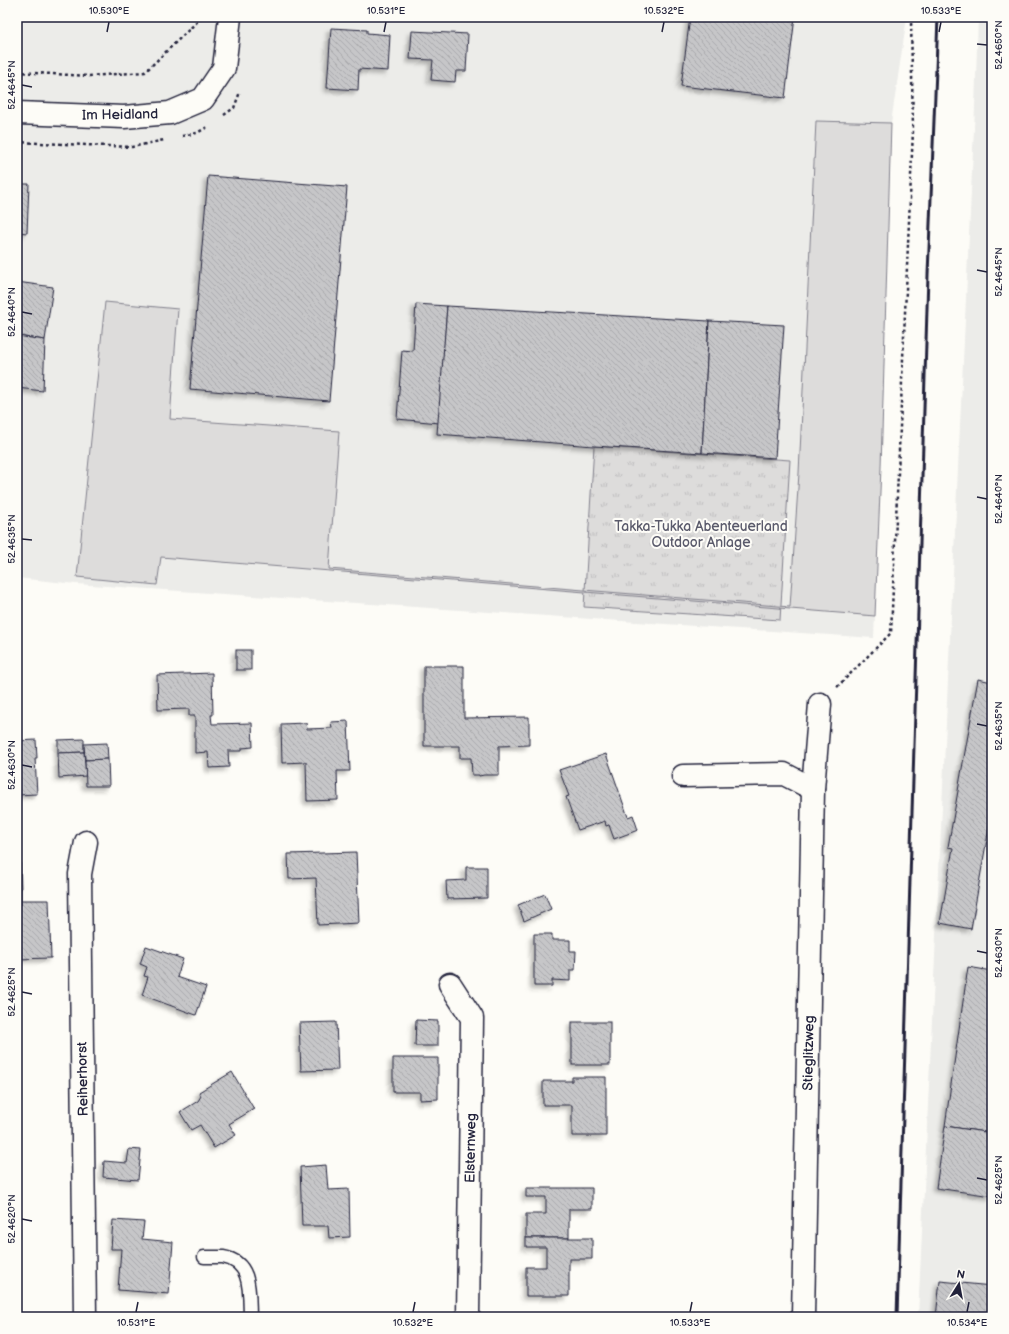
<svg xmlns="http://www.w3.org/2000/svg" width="1009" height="1334" font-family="'Balsamiq Sans',sans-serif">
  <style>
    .built { fill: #ecece9 }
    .grass { fill: url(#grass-tufts); stroke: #807f8b }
    .garden { fill: #dddcdb; stroke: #807f8b }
    .building { fill: url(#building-back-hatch); stroke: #22223b; filter: url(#shadow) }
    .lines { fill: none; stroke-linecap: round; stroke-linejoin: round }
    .lane-casing { stroke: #22223b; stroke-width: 15 }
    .street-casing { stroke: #22223b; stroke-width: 25 }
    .secondary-casing { stroke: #22223b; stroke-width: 25 }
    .path { stroke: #22223b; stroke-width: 2.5; stroke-dasharray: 3 3; stroke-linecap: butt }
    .lane { stroke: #fdfcf7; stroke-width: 12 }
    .street { stroke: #fdfcf7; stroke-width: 22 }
    .secondary { stroke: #fdfcf7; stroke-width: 22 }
    .rail { stroke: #22223b; stroke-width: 3 }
    .ticks { fill: none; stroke: #22223b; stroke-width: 1.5 }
    .labels { text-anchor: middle; stroke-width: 4; stroke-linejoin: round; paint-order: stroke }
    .street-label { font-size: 14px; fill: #22223b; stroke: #fdfcf7 }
    .park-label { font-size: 14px; fill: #5a5a6b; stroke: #fdfcf7 }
    .neatline { fill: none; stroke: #22223b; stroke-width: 1.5 }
    .ticks-label { font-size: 10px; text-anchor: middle; fill: #22223b }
  </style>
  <defs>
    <pattern id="grass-tufts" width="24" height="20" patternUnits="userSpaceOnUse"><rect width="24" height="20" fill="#dddcdb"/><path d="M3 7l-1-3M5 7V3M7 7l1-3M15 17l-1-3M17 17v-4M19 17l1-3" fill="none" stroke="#bdbcbd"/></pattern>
    <pattern id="building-back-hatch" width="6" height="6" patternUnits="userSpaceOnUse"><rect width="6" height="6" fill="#c6c6c8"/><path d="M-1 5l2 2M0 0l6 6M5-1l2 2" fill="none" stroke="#aaaaad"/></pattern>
    <filter id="shadow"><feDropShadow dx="-3.5" dy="3.5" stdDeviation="2" flood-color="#0004"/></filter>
  </defs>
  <rect width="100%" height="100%" fill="#fdfcf7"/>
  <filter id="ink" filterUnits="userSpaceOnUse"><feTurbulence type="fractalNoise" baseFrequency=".025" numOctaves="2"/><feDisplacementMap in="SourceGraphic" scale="8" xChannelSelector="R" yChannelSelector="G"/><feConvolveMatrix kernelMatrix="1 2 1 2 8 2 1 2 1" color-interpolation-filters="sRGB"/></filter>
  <g filter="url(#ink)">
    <g class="built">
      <polygon points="17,17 907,17 891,123 881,467 874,638 76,584 17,578"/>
      <polygon points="978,17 992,17 992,1317 918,1317 975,107"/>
    </g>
    <polygon class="grass" points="594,446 790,460 780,620 584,607"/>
    <polygon class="garden" points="816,121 891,123 881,467 875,616 161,557 157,585 77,577 105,302 178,309 170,419 339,431 329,569 790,607 799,473"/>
    <g class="building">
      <polygon points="690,17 795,17 785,98 681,86"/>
      <polygon points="331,28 367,30 367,33 390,35 388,71 359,69 358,90 327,88"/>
      <polygon points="412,31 468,34 466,71 456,71 455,82 431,80 433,60 410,59"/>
      <polygon points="208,176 347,187 329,401 190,389"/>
      <polygon points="17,184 29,184 27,233 17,232"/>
      <polygon points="17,282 53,287 45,340 17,336"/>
      <polygon points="416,304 447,306 439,423 397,419 402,350 413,351"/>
      <polygon points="447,306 709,321 702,453 594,446 437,434"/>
      <polygon points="709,321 784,325 775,458 702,453"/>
      <polygon points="17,336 45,340 43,391 17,388"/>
      <polygon points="17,646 21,646 20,674 17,674"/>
      <rect x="236" y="650" width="15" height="20"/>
      <polygon points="424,666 464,666 464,718 529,717 529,745 499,746 499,775 484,775 479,776 479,775 472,775 471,758 460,758 460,746 424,746"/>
      <polygon points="212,673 213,715 211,715 212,724 252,723 253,747 242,748 242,751 228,751 229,767 209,768 208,752 195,753 195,716 189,716 189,709 158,710 157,675"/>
      <polygon points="978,679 992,682 992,810 971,929 940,923 953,848 948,847"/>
      <polygon points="348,721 350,771 337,771 338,800 307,801 306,762 282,763 281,724 306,723 307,729 332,728 331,722"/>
      <polygon points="84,739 84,752 58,753 58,740"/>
      <polygon points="36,740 37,758 35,758 37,794 17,795 17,741"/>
      <polygon points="107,743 108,759 85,760 84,744"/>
      <polygon points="84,752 86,776 59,778 58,753"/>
      <polygon points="606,754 628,817 633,815 638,830 614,839 609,825 606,826 605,821 578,830 566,797 569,796 559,770"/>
      <polygon points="108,759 109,786 86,786 85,760"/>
      <polygon points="356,852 359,923 318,925 316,878 289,879 288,854"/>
      <polygon points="17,858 20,858 21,889 17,889"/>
      <polygon points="466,867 487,867 487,898 447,899 446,881 466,880"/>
      <rect x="17" y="889" width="4" height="16"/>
      <polygon points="545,894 551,909 524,921 518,905"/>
      <polygon points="21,900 49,900 51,958 17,959 17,905 21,905"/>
      <polygon points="534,934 552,934 552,940 570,940 570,951 576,951 575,970 570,970 570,981 552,980 552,986 534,986"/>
      <polygon points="146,946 183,959 177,977 206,987 196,1015 142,995 148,977 144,976 147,967 140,964"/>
      <polygon points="968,967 992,971 992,1133 945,1126"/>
      <polygon points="416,1020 438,1021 438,1046 415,1046"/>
      <polygon points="336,1022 338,1070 301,1071 299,1023"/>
      <rect x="572" y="1022" width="38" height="43"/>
      <polygon points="393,1058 438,1058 438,1099 420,1100 420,1092 393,1092"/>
      <polygon points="232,1072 254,1109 229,1124 236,1135 214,1148 200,1125 191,1130 180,1112 198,1101 201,1096 199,1092"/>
      <polygon points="572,1077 606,1077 606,1136 572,1136 572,1105 543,1105 543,1081 572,1081"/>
      <polygon points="945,1126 992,1133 992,1196 936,1188"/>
      <polygon points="129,1149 141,1150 138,1180 103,1177 104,1161 127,1163"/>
      <polygon points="326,1165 328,1190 349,1189 350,1237 329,1238 328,1226 302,1226 300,1167"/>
      <polygon points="526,1188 592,1188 592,1209 569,1209 569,1238 526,1238 526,1214 546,1214 546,1197 526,1197"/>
      <polygon points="113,1220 144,1222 142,1239 173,1242 169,1294 118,1290 121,1249 111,1249"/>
      <polygon points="526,1238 592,1238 592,1259 569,1259 569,1296 526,1296 526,1267 546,1267 546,1247 526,1247"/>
      <polygon points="940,1281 992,1286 992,1317 936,1317"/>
    </g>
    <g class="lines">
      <g class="lane-casing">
        <path id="lane" d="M204,1257C210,1257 217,1257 223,1257C253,1262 249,1294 250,1317"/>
      </g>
      <g class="street-casing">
        <g id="street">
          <polyline points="683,776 784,774 813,789"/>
          <polyline points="450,984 472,1018 468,1317"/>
          <polyline points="85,1317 80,874 86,842"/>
          <polyline points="803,1317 813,789 820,704"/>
        </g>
      </g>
      <g class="secondary-casing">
        <polyline id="secondary" points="17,113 124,117 170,113 203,99 224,68 230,17"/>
      </g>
      <g class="path">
        <polyline points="17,72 89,76 145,72 202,17"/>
        <polyline points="224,115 234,108 240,92"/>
        <polyline points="182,136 197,133 209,126"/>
        <polyline points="17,142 132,147 164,140"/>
        <polyline points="837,687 891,633 913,130 911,17"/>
      </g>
      <use href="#lane" class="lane"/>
      <use href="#street" class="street"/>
      <use href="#secondary" class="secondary"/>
      <polyline class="rail" points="897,1317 928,275 938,17"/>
    </g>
  </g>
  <path class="ticks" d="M107,32L109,22M384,32L386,22M662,32L664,22M939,32L941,22M977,44L987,45M22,85L32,87M977,270L987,272M22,312L32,314M977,497L987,499M22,539L32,540M977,724L987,726M22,765L32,767M977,951L987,953M22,992L32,994M977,1178L987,1180M22,1219L32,1221M136,1312L138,1302M413,1312L415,1302M690,1312L692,1302M967,1312L969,1302"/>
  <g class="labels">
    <g class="street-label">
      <text transform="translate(120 114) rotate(-1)" y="5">Im Heidland</text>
      <text transform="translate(808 1053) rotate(-89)" y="5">Stieglitzweg</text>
      <text transform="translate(82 1079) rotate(-91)" y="5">Reiherhorst</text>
      <text transform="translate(470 1148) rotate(-89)" y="5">Elsternweg</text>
    </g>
    <g class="park-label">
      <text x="701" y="531">Takka-Tukka Abenteuerland<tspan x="701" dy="16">Outdoor Anlage</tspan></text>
    </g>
  </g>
  <rect width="1009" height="1334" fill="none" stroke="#fdfcf7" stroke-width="44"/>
  <g transform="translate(959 1284) rotate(11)" stroke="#fdfcf7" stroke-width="3" paint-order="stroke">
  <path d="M0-3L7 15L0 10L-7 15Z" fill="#22223b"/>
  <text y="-6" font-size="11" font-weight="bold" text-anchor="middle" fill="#22223b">N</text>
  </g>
  <rect x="22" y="22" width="965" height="1290" class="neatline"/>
  <g class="ticks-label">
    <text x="109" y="14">10.530°E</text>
    <text x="386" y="14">10.531°E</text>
    <text x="664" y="14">10.532°E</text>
    <text x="941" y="14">10.533°E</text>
    <text transform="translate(998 45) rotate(-90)" y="4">52.4650°N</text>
    <text transform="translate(11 85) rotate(-90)" y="4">52.4645°N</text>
    <text transform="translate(998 272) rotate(-90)" y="4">52.4645°N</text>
    <text transform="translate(11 312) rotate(-90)" y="4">52.4640°N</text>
    <text transform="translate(998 499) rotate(-90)" y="4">52.4640°N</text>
    <text transform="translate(11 539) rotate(-90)" y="4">52.4635°N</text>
    <text transform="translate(998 726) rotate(-90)" y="4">52.4635°N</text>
    <text transform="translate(11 765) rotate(-90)" y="4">52.4630°N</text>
    <text transform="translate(998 953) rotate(-90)" y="4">52.4630°N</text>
    <text transform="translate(11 992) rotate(-90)" y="4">52.4625°N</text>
    <text transform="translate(998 1180) rotate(-90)" y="4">52.4625°N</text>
    <text transform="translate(11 1219) rotate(-90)" y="4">52.4620°N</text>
    <text x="136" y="1326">10.531°E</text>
    <text x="413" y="1326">10.532°E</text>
    <text x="690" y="1326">10.533°E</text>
    <text x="967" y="1326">10.534°E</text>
  </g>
</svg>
